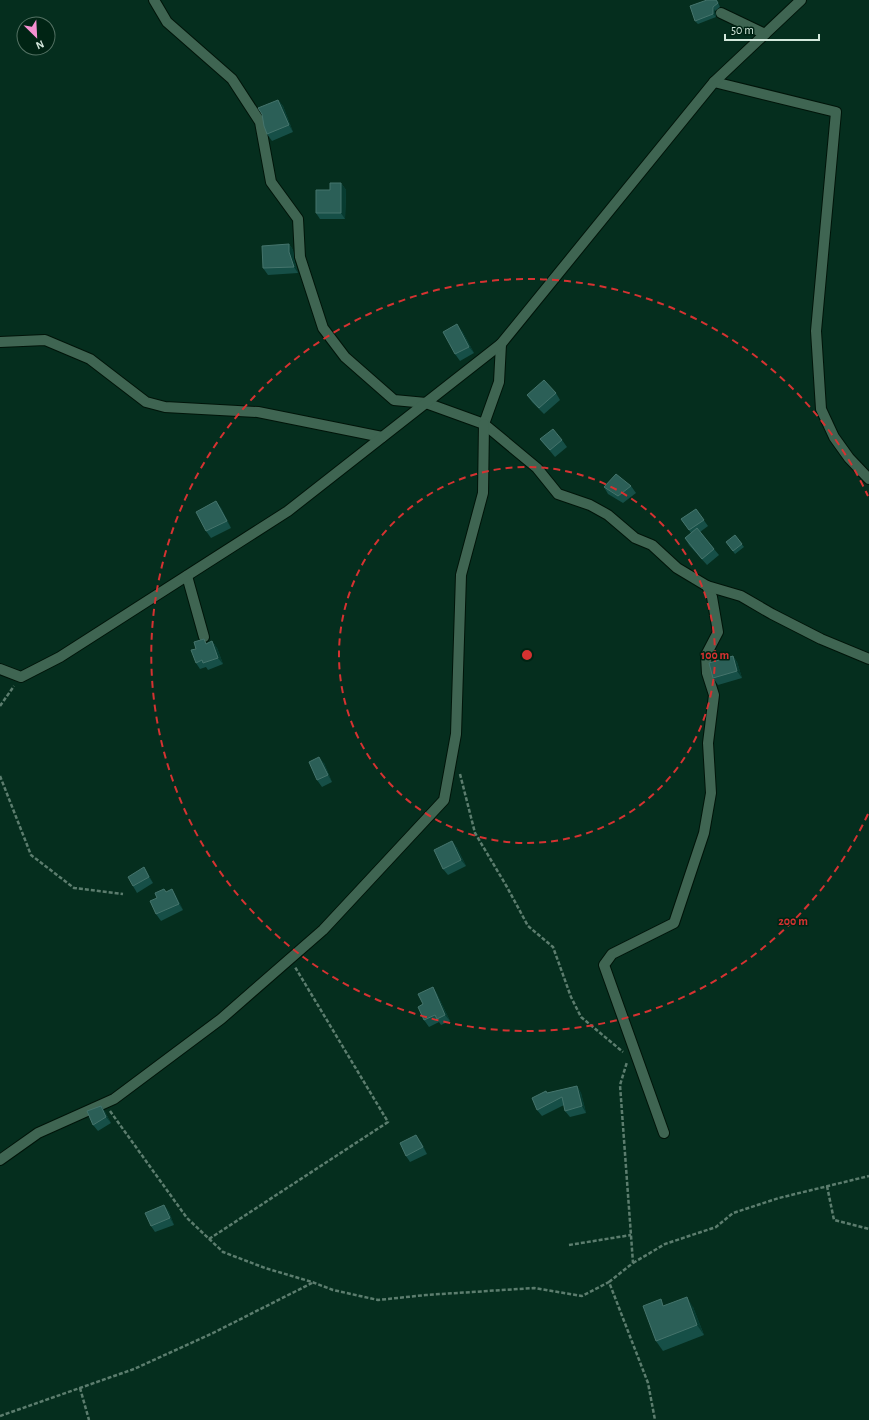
<svg xmlns="http://www.w3.org/2000/svg" width="869" height="1420" font-family="'Alegreya Sans',sans-serif">
  <style>
    .lines { fill: none; stroke-linecap: round; stroke-linejoin: round }
    .minor-casing { stroke: #001409; stroke-width: 12 }
    .path { stroke: #5c7d6e; stroke-width: 2.5; stroke-dasharray: 4 2; stroke-linecap: butt }
    .minor { stroke: #3f6552; stroke-width: 10 }
    .wall { fill: #164f47 }
    .shaded-wall { fill: #073b30 }
    .building { fill: #2b5f57; stroke: #45746c }
    .ring { fill: none; stroke: #d63231; stroke-width: 2; stroke-dasharray: 7 5 }
    .centre { fill: #d63231; stroke: #002414; stroke-width: 2 }
    .ring-label { font-size: 12px; text-anchor: middle; font-weight: bold; fill: #d63231; stroke: #002414; stroke-width: 3; stroke-linejoin: round; paint-order: stroke }
  </style>
  <rect width="100%" height="100%" fill="#052e1e"/>
  <g class="lines">
    <g class="minor-casing">
      <g id="minor">
        <polyline points="154,0 167,22 232,79 260,122 271,182 298,219 300,257 323,328 345,357 394,400 426,403 484,424 499,382 501,344"/>
        <polyline points="721,13 765,34"/>
        <polyline points="714,82 836,112 816,331 821,409 834,437 849,458 869,479"/>
        <polyline points="0,342 45,340 90,359 146,402 165,407 258,412 382,437"/>
        <polyline points="484,424 537,468 558,494 590,505 608,515 635,538 652,545 677,568 707,586 712,597 718,632 706,655 707,673 714,695 708,743 711,793 704,833 674,923 612,954 604,965 664,1133"/>
        <polyline points="187,576 204,637"/>
        <polyline points="707,586 741,596 772,614 821,639 869,659"/>
        <polyline points="0,669 21,677 60,657 288,511 501,344 714,82 801,0"/>
        <polyline points="0,1160 38,1133 114,1099 221,1019 323,930 444,800 456,734 461,575 483,493 484,424"/>
      </g>
    </g>
    <g class="path">
      <polyline points="0,706 14,686"/>
      <polyline points="460,774 475,833 507,887 528,926 553,947 571,997 581,1017 623,1052"/>
      <polyline points="0,776 31,855 74,888 123,894"/>
      <polyline points="110,1111 187,1218 223,1252 265,1268 312,1282 333,1290 378,1300 426,1295 534,1288 582,1296 609,1282 648,1383 655,1420"/>
      <polyline points="827,1186 834,1220 869,1229"/>
      <polyline points="209,1239 388,1122 295,967"/>
      <polyline points="569,1245 631,1235"/>
      <polyline points="633,1263 665,1244 716,1227 733,1213 779,1198 869,1176"/>
      <polyline points="609,1282 633,1263 620,1085 627,1062"/>
      <polyline points="80,1388 89,1420"/>
      <polyline points="0,1416 134,1369 213,1333 312,1283"/>
    </g>
    <use href="#minor" class="minor"/>
  </g>
  <g class="wall">
    <polygon points="717,0 720,7 715,11 716,17 698,24 695,21"/>
    <polygon points="278,100 283,106 293,132 272,141 267,134"/>
    <polygon points="341,183 346,190 345,219 320,219 316,213 330,190"/>
    <polygon points="289,244 293,250 294,259 298,273 268,275 263,268"/>
    <polygon points="462,331 474,353 460,361 455,354"/>
    <polygon points="556,393 560,400 544,414 532,402 527,395"/>
    <polygon points="540,439 562,440 567,447 555,457"/>
    <polygon points="631,486 636,493 623,503 608,494 604,487"/>
    <polygon points="216,501 221,508 231,528 211,538 206,531"/>
    <polygon points="696,509 708,526 700,532 714,549 719,555 707,565 689,545 685,538 691,533 681,519"/>
    <polygon points="735,535 744,547 735,554 726,542"/>
    <polygon points="212,641 217,648 223,664 208,670 206,667 200,669 196,663 207,643"/>
    <polygon points="733,656 737,662 742,678 718,685 713,678"/>
    <polygon points="324,763 332,782 322,787 317,780"/>
    <polygon points="452,841 457,848 466,866 448,875 443,869"/>
    <polygon points="144,867 153,883 137,893 133,886"/>
    <polygon points="172,889 176,896 183,910 161,921 156,914 157,898"/>
    <polygon points="433,987 437,994 450,1021 441,1025 439,1022 429,1027 424,1020 423,1004"/>
    <polygon points="577,1086 581,1093 586,1113 570,1117 565,1111 564,1105 542,1116 537,1110 547,1093"/>
    <polygon points="101,1106 105,1112 111,1123 98,1131 93,1125"/>
    <polygon points="421,1142 427,1154 410,1162 406,1156"/>
    <polygon points="164,1205 169,1212 174,1225 155,1232 151,1226"/>
    <polygon points="665,1305 693,1307 704,1335 663,1351 656,1341"/>
  </g>
  <g class="shaded-wall">
    <polygon points="713,7 715,11 716,17 713,14"/>
    <polygon points="278,100 283,106 293,132 289,125"/>
    <polygon points="341,183 346,190 345,219 341,213"/>
    <polygon points="289,244 293,250 294,259 298,273 294,267 289,252"/>
    <polygon points="457,324 462,331 474,353 469,347"/>
    <polygon points="216,501 221,508 231,528 227,521"/>
    <polygon points="212,641 217,648 223,664 218,658"/>
    <polygon points="733,656 737,662 742,678 737,671"/>
    <polygon points="319,757 324,763 332,782 328,775"/>
    <polygon points="452,841 457,848 466,866 461,860"/>
    <polygon points="144,867 148,874 153,883 149,877"/>
    <polygon points="172,889 176,896 183,910 179,904"/>
    <polygon points="433,987 437,994 450,1021 445,1015"/>
    <polygon points="577,1086 581,1093 586,1113 582,1106"/>
    <polygon points="101,1106 105,1112 111,1123 106,1117"/>
    <polygon points="416,1135 421,1142 427,1154 423,1147"/>
    <polygon points="164,1205 169,1212 174,1225 170,1218"/>
    <polygon points="687,1297 693,1307 704,1335 697,1325"/>
  </g>
  <g class="building">
    <polygon points="707,0 716,0 718,3 713,7 713,14 695,21 690,6"/>
    <polygon points="278,100 289,125 267,134 264,126 262,114 258,108"/>
    <polygon points="330,183 341,183 341,213 316,213 316,190 330,190"/>
    <polygon points="289,244 289,252 294,267 263,268 262,246"/>
    <polygon points="457,324 469,347 455,354 443,332"/>
    <polygon points="544,380 556,393 539,408 527,395"/>
    <polygon points="553,429 562,440 550,450 540,439"/>
    <polygon points="616,474 631,486 618,496 604,487"/>
    <polygon points="216,501 227,521 206,531 196,512"/>
    <polygon points="696,509 704,520 689,530 681,519"/>
    <polygon points="697,528 714,549 702,559 685,538"/>
    <polygon points="735,535 742,544 733,551 726,542"/>
    <polygon points="204,639 206,644 212,641 218,658 203,663 202,660 196,663 191,650 196,649 194,642"/>
    <polygon points="733,656 737,671 713,678 709,663"/>
    <polygon points="319,757 328,775 317,780 309,762"/>
    <polygon points="452,841 461,860 443,869 434,850"/>
    <polygon points="144,867 149,877 133,886 128,877"/>
    <polygon points="164,889 166,892 172,889 179,904 156,914 150,901 157,898 155,893"/>
    <polygon points="433,987 445,1015 437,1019 435,1015 424,1020 418,1007 423,1004 418,994"/>
    <polygon points="577,1086 582,1106 565,1111 562,1097 537,1110 532,1098 546,1091 547,1093"/>
    <polygon points="101,1106 106,1117 93,1125 87,1111"/>
    <polygon points="416,1135 423,1147 406,1156 400,1143"/>
    <polygon points="164,1205 170,1218 151,1226 145,1213"/>
    <polygon points="687,1297 697,1325 656,1341 643,1306 661,1299 663,1306"/>
  </g>
  <g class="ring">
    <circle cx="527" cy="655" r="188"/>
    <path d="M868 814A376 376 0 1 1 868 496"/>
  </g>
  <circle cx="527" cy="655" r="6" class="centre"/>
  <g class="ring-label">
    <text x="715" y="659">100 m</text>
    <text x="793" y="925">200 m</text>
  </g>
  <g transform="translate(36 36) rotate(156)"><circle r="19" fill="#002414" stroke="#547264"/>
  <path d="M0-3L7 15L0 10L-7 15Z" fill="#f590d1"/>
  <text y="-6" font-size="11" font-weight="bold" text-anchor="middle" fill="#d3e8dc">N</text>
  </g>
  <path d="M725 34v6h94v-6" fill="none" stroke="#d3e8dc" stroke-width="2"/>
  <text x="731" y="34" font-size="12" fill="#d3e8dc" stroke="#002414" stroke-width="3" paint-order="stroke">50 m</text>
</svg>
